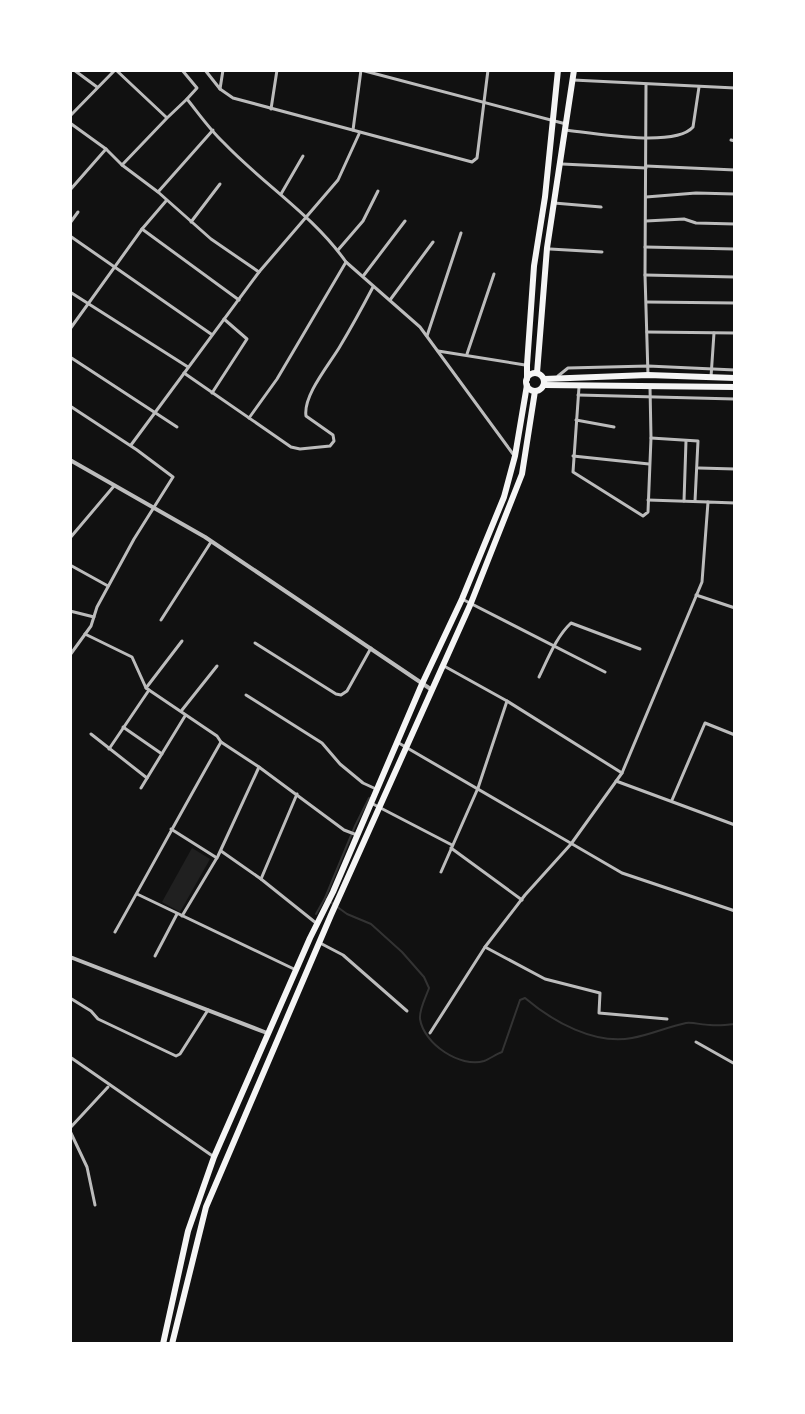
<svg xmlns="http://www.w3.org/2000/svg" width="805" height="1414" font-family="Raleway,sans-serif">
  <style>
    .green { fill: #202020 }
    .lines { fill: none; stroke-linecap: round; stroke-linejoin: round }
    .stream { stroke: #333; stroke-width: 2 }
    .minor { stroke: #bcbcbc; stroke-width: 3 }
    .tertiary { stroke: #bcbcbc; stroke-width: 4 }
    .trunk { stroke: #f5f5f5; stroke-width: 6 }
  </style>
  <rect width="100%" height="100%" fill="#111"/>
  <polygon class="green" points="192,848 210,859 180,912 162,902"/>
  <g class="lines">
    <g class="stream">
      <path d="M369,798L355,826L325,898L347,914L371,924L402,952L424,977L429,988C426,997 419,1009 420,1019C424,1044 460,1068 484,1061C490,1059 496,1054 502,1052L520,1000L525,998C553,1022 595,1045 632,1038C650,1035 667,1027 686,1023C693,1022 702,1025 710,1025C718,1026 727,1025 735,1024"/>
      <polyline points="316,914 325,898"/>
    </g>
    <g class="minor">
      <polyline points="74,70 97,87"/>
      <polyline points="116,70 166,117"/>
      <polyline points="182,70 197,88 187,99"/>
      <polyline points="205,70 220,89 233,98 472,162 477,158 488,70"/>
      <polyline points="361,70 566,124"/>
      <polyline points="573,80 735,88"/>
      <polyline points="646,85 645,275 648,375"/>
      <polyline points="220,89 223,70"/>
      <polyline points="271,109 277,70"/>
      <polyline points="70,116 115,70"/>
      <polyline points="70,123 106,149 122,165 158,192 211,239 259,272 131,445"/>
      <polyline points="353,130 361,70"/>
      <path d="M565,130C592,133 675,148 693,127L699,87"/>
      <polyline points="731,140 735,141"/>
      <polyline points="562,164 646,168"/>
      <path d="M122,165L167,118L187,99C199,114 210,130 224,143C263,184 313,215 346,262L420,327L513,454"/>
      <polyline points="646,166 735,170"/>
      <polyline points="70,190 106,149"/>
      <polyline points="158,192 213,130"/>
      <polyline points="281,194 303,156"/>
      <polyline points="646,197 696,193 735,194"/>
      <polyline points="554,203 601,207"/>
      <polyline points="646,221 684,219 696,223 735,224"/>
      <polyline points="191,222 220,184"/>
      <polyline points="70,223 78,212"/>
      <polyline points="142,229 239,300"/>
      <polyline points="70,236 211,334"/>
      <polyline points="645,247 735,249"/>
      <polyline points="550,249 602,252"/>
      <polyline points="338,250 363,221 378,191"/>
      <polyline points="259,272 338,180 359,134"/>
      <polyline points="364,275 405,221"/>
      <polyline points="645,275 735,277"/>
      <polyline points="70,292 188,367"/>
      <polyline points="390,300 433,242"/>
      <polyline points="647,302 735,303"/>
      <polyline points="70,329 142,229 166,201"/>
      <polyline points="647,332 735,333"/>
      <polyline points="427,336 461,233"/>
      <polyline points="438,351 525,365"/>
      <polyline points="467,354 494,274"/>
      <polyline points="70,357 177,427"/>
      <path d="M184,373L291,447L300,449L330,446L334,441L333,435L306,416C303,396 328,366 339,348C351,328 362,308 373,287"/>
      <polyline points="558,376 568,368 648,366 735,370"/>
      <polyline points="711,377 714,333"/>
      <polyline points="579,387 573,472 643,516 648,512 651,438 650,387"/>
      <polyline points="212,393 247,339 224,319"/>
      <polyline points="578,395 735,399"/>
      <polyline points="70,406 137,450 173,477 134,539 97,607 91,626 70,655"/>
      <polyline points="249,418 277,379 346,262"/>
      <polyline points="576,420 614,427"/>
      <polyline points="651,438 698,441 695,501"/>
      <polyline points="573,456 649,464"/>
      <polyline points="699,468 735,469"/>
      <polyline points="648,500 708,502"/>
      <polyline points="684,501 686,441"/>
      <polyline points="70,538 114,486"/>
      <polyline points="70,565 108,586"/>
      <polyline points="696,595 735,608"/>
      <polyline points="462,599 605,672"/>
      <polyline points="70,611 94,617"/>
      <polyline points="161,620 211,542"/>
      <polyline points="85,634 132,657 146,688 217,736 221,742 259,767 344,830 357,835"/>
      <polyline points="255,643 336,694 341,695 347,691 371,648"/>
      <polyline points="444,666 507,701 622,773"/>
      <path d="M539,677C548,659 556,637 571,623L640,649"/>
      <polyline points="146,688 182,641"/>
      <polyline points="246,695 322,743 340,764 363,783 376,789"/>
      <polyline points="182,710 217,666"/>
      <polyline points="123,727 162,754"/>
      <polyline points="91,734 147,778"/>
      <polyline points="397,742 622,873 735,911"/>
      <polyline points="109,749 149,690"/>
      <polyline points="616,781 735,825"/>
      <polyline points="141,788 185,716"/>
      <polyline points="672,800 705,723 735,735"/>
      <polyline points="371,803 452,845"/>
      <polyline points="171,829 217,858"/>
      <polyline points="451,848 522,900"/>
      <polyline points="221,851 261,879 316,923"/>
      <polyline points="441,872 478,788 507,701"/>
      <polyline points="261,879 297,794"/>
      <polyline points="137,894 296,970"/>
      <polyline points="182,916 218,856 259,767"/>
      <path d="M115,932C151,868 185,805 221,742"/>
      <polyline points="320,943 343,955 407,1011"/>
      <polyline points="155,956 177,914"/>
      <polyline points="70,998 91,1011 98,1019 176,1056 180,1054 208,1010"/>
      <polyline points="667,1019 599,1013 600,993 545,979 485,947 525,895 571,844 622,773 702,582 708,502 735,503"/>
      <polyline points="430,1033 485,947"/>
      <polyline points="696,1042 735,1064"/>
      <polyline points="70,1057 214,1157"/>
      <polyline points="70,1128 108,1087"/>
      <polyline points="70,1131 87,1167 95,1205"/>
    </g>
    <g class="tertiary">
      <polyline points="70,460 205,537 432,690"/>
      <polyline points="70,957 267,1033"/>
    </g>
    <g class="trunk">
      <polyline points="537,373 547,248 574,70"/>
      <circle cx="535" cy="382" r="9"/>
      <polyline points="527,379 527,365 534,266 545,197 558,70"/>
      <polyline points="544,379 648,375 735,378"/>
      <polyline points="544,385 735,387"/>
      <polyline points="163,1344 188,1231 214,1157 310,938 333,892 422,684 462,599 504,497 515,456 527,385"/>
      <polyline points="172,1344 206,1207 331,915 471,603 522,474 535,391"/>
    </g>
  </g>
  <rect width="805" height="1414" fill="none" stroke="#ffffff" stroke-width="144"/>
</svg>
